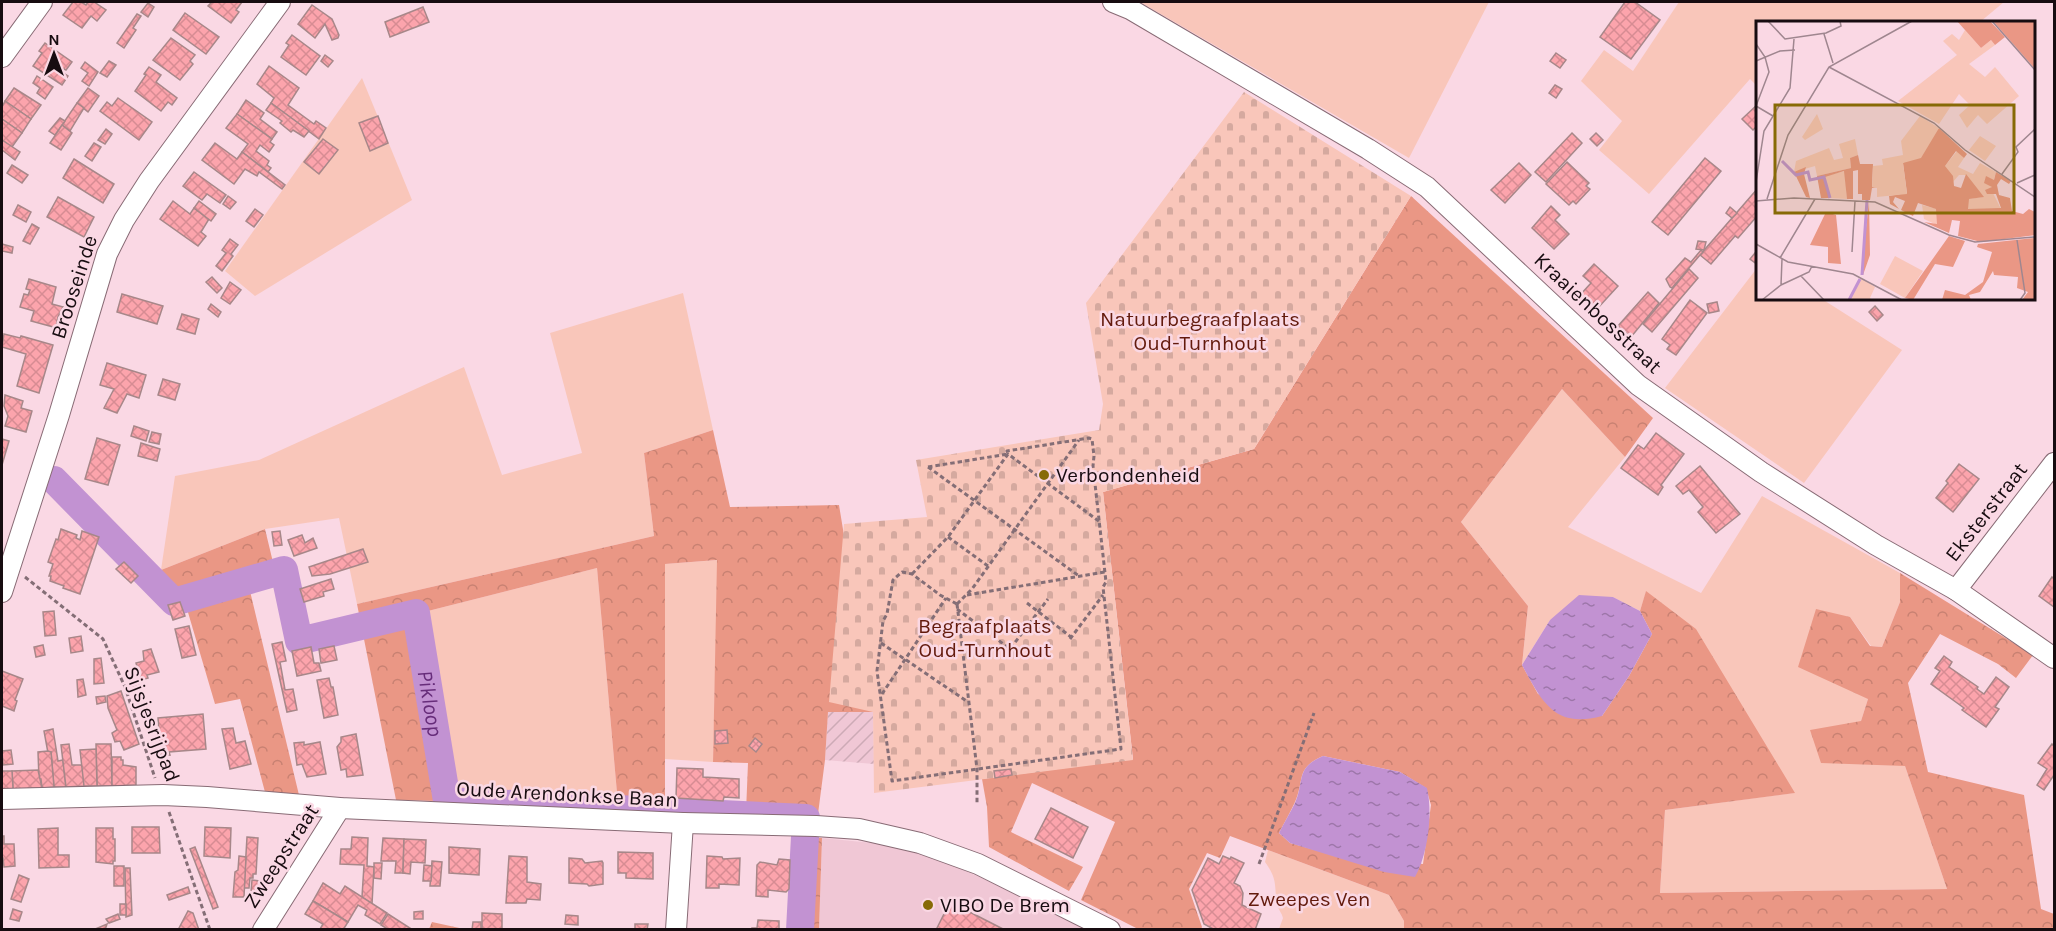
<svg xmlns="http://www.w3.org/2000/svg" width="2056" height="931" font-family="Karla,sans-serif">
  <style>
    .built { fill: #f0c7d5 }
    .industrial { fill: url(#industrial-furrows) }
    .green { fill: #f9c6ba }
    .forest { fill: url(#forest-crowns); fill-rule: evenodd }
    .cemetery { fill: url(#cemetery-stones) }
    .water { fill: url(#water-ripples) }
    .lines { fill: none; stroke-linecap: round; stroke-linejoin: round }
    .river { stroke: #c292d2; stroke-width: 28 }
    .building { fill: url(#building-cross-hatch); stroke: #a78789; stroke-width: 1.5 }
    .minor-casing { stroke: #886b75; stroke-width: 22 }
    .path { stroke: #846e76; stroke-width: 3; stroke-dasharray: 4.5 3; stroke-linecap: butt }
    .minor { stroke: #fff; stroke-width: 20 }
    .poi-dot { fill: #876a06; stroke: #fad8e4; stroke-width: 2 }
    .labels { text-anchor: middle; stroke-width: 5; stroke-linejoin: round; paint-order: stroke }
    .street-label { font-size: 21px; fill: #170c10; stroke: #fad8e4 }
    .park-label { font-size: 21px; fill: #631a0c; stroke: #fad8e4 }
    .poi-label { font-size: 21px; fill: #170c10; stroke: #fad8e4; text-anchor: start }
    .water-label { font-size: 22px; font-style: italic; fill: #672d7a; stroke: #fad8e4 }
    .inset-river { fill: none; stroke: #c292d2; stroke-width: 3 }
    .inset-road { fill: none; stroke: #9f868f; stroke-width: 1.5 }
    .view { fill: #876a06; fill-opacity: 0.15; stroke: #876a06; stroke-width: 3 }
    .inset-edge { fill: none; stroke: #170c10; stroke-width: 3 }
  </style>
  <defs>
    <pattern id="industrial-furrows" width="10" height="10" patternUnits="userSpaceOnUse" patternTransform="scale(1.5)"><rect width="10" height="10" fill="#f0c7d5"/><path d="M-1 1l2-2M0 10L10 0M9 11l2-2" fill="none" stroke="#cdaab6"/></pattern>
    <pattern id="forest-crowns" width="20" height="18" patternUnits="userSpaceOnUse" patternTransform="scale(1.5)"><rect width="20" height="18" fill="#ea9785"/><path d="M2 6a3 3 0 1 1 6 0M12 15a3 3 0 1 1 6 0" fill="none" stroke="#c88172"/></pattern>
    <pattern id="cemetery-stones" width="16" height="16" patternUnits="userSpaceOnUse" patternTransform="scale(1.5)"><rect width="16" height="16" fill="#f9c6ba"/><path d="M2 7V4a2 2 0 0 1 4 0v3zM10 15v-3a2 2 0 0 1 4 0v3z" fill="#d5a99f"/></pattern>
    <pattern id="water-ripples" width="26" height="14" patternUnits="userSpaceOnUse" patternTransform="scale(1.5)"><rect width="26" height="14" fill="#c292d2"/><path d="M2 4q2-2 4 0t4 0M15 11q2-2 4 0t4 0" fill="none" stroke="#9d76a9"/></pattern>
    <pattern id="building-cross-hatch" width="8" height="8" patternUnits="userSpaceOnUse" patternTransform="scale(1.5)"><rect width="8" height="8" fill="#fca4ac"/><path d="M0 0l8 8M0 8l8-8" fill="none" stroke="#d78c93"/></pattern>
  </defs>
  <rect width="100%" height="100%" fill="#fad8e4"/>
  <polygon class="built" points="822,838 882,844 918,852 951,864 988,881 1085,929 819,930"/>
  <polygon class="industrial" points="828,711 873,712 874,764 825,760"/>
  <g class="green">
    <polygon points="1140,2 1489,2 1409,158"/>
    <polygon points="1679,2 2004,2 1980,22 1758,22 1757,86 1750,79 1649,194 1599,150 1622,121 1581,81 1604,50 1633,71"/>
    <polygon points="362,78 412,200 255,296 225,271"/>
    <polygon points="1757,268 1758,298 1822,299 1902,350 1804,483 1665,388"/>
    <polygon points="683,293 713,430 644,453 654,536 357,604 339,518 265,529 161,570 175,476 259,460 464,367 502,475 582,453 550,333"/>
    <polygon points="1562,389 1625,457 1568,527 1701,593 1762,496 1900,573 1900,602 1882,647 1871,646 1850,617 1868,699 1861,721 1905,766 1947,889 1660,893 1665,810 1794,793 1646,592 1640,611 1613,597 1550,620 1522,665 1528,606 1461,522"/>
    <polygon points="718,560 713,762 665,759 665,564"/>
    <polygon points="597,568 618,804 459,795 424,612"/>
    <path d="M1268,850L1389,895L1404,921V929H1279L1283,918C1282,913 1278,909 1277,905C1274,885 1278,880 1265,862Z"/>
  </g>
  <g class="forest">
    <path d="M1411,196L1653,418L1625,457L1562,389L1461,522L1528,606L1522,665L1538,694L1602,716L1629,676L1652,634L1640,611L1646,591L1696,629L1795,793L1665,810L1660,893L1947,889L1905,766L1821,763L1810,730L1861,721L1868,699L1798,667L1816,609L1850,617L1870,646L1882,647L1900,602V573L2033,655L2016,678L1998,664L1940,634L1908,683L1928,772L2024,795L2041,909L2054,914V929H1404V921L1389,895L1230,836L1220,858L1207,853L1189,889L1202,927L1201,929H1138L1081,900L1115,822L1032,783L1011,832L1083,867L1069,891L989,847L987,807L982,779L1133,759L1103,492L1254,449ZM1323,756L1400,772L1426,788L1431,805L1423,864L1326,853L1290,843L1279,833C1284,823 1290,813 1295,802C1305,780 1295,768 1323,756Z"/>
    <polygon points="713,430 730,507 839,505 873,712 828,712 825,760 818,814 746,812 748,763 713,762 717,560 665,564 665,806 618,804 597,568 424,612 458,795 437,801 396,800 357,604 654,536 644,453"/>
    <polygon points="265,529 277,579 249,587 299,795 265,792 240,699 215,704 182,592 167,590 161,570"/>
    <polygon points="805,837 822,838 819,929 800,929"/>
    <polygon points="432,922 464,929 429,929"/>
  </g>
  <polygon class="cemetery" points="1244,92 1411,196 1254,449 1103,492 1133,760 874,793 873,712 829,702 844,524 927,517 916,460 1099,430 1103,404 1086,303"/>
  <g class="water">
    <path d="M1579,595L1613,597L1640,611L1652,634L1629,676L1602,716C1555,729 1542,702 1522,665L1550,620Z"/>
    <path d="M1323,756L1400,772L1427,788C1433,814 1428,854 1415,877L1384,872L1290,843L1279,833C1284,823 1290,813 1295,803C1305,780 1295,768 1323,756Z"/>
  </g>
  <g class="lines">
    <path class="river" id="s1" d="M54,480L174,602L284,570L299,641L416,613L447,801L806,818L800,930"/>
  </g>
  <g class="building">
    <polygon points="73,2 81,2 86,5 88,2 94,2 106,10 97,21 91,16 82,28 63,15"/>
    <polygon points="212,2 242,2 236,10 239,12 231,23 208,6"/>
    <polygon points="1625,2 1635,2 1660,20 1631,59 1600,37"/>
    <polygon points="148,3 154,7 148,17 141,12"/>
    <polygon points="312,5 332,19 339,35 338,38 332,40 325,24 315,38 298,24"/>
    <polygon points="423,7 429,22 390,37 385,22"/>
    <polygon points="185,13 219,37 206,54 173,30"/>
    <polygon points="137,14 141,16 133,28 136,30 124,48 117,43"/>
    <polygon points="292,35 320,56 306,75 281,57 289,45 286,43"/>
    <polygon points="171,38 195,55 190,61 193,64 180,80 153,60"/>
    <polygon points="45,43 72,62 66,70 64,69 62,72 68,76 62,85 33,66 42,53 39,51"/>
    <polygon points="1556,53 1566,60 1560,68 1550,61"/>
    <polygon points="325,55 333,61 328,67 321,61"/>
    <polygon points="109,61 116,65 107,77 100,73"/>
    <polygon points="85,62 98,72 89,86 82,81 88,73 81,68"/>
    <polygon points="269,66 299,88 288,105 314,124 316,121 326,128 319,139 271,103 274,98 257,84"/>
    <polygon points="149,67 161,75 156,82 177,98 172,105 168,102 161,111 135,91 146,75 144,74"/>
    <polygon points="37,76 53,87 45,99 37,93 40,88 33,83"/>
    <polygon points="1555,85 1562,89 1556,98 1549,93"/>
    <polygon points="14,88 41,105 31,119 5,101"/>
    <polygon points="88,88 99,96 88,112 77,103"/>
    <polygon points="118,98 152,122 139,140 100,111 107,102 112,106"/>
    <polygon points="246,100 264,113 260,119 277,132 272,139 237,114"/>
    <polygon points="5,101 31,119 22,133 2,119 2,107"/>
    <polygon points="77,103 84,108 70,131 62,125"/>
    <polygon points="271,103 309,131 304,137 293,130 291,132 280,123 282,121 266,110"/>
    <polygon points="1758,104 1758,125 1753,130 1742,119"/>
    <polygon points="237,114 272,139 270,142 274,145 269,152 260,145 256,151 269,161 267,165 271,168 268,172 242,152 248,144 226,128"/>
    <polygon points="378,116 388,143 370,151 359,123"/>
    <polygon points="60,118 65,121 55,135 49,131"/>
    <polygon points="2,119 22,133 12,147 2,140"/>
    <polygon points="62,125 72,133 61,150 50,143"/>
    <polygon points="106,129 112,134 105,144 98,140"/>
    <polygon points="1572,133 1582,143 1546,182 1535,172"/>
    <polygon points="1596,133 1603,140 1597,146 1590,139"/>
    <polygon points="323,139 338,150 319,174 304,162"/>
    <polygon points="2,140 20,152 15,160 2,150"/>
    <polygon points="94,143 101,147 92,161 85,156"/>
    <polygon points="215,143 237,159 242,152 285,185 282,189 259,172 257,176 245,169 234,184 202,160"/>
    <polygon points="1705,158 1721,171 1668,235 1652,222"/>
    <polygon points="74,159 114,184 103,203 63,178"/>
    <polygon points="1567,162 1589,183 1586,186 1590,189 1576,204 1573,201 1569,205 1546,184"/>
    <polygon points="1519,163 1531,175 1505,203 1491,190"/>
    <polygon points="12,165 28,175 22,183 7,173"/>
    <polygon points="194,172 226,195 220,203 207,194 202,200 183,186"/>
    <polygon points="1758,188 1758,215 1738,238 1735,236 1711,264 1700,255"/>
    <polygon points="228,196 236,202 230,209 223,204"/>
    <polygon points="58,197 94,217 84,237 47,217"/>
    <polygon points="173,201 190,214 194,208 209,219 201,232 206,236 198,246 160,219"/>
    <polygon points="199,201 216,214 211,221 194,208"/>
    <polygon points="18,205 31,212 26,222 13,215"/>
    <polygon points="1551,206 1560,215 1555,220 1569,234 1554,249 1532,228"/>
    <polygon points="1730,207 1737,213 1732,218 1726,213"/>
    <polygon points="255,209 263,215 254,227 246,221"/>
    <polygon points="32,224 39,228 30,244 23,241"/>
    <polygon points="230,239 238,245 231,254 233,256 222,271 216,266 226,253 222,250"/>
    <polygon points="1698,241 1706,242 1704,250 1696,249"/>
    <polygon points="2,244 13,247 12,253 2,251"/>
    <polygon points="1701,250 1703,252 1700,255 1672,288 1670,287 1666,279 1685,258 1691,262"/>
    <polygon points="1755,253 1758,255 1758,265 1750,259"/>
    <polygon points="1594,264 1618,286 1597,309 1581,294 1591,283 1583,276"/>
    <polygon points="1689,269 1698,278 1652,332 1643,324"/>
    <polygon points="212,277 222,288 217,293 206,282"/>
    <polygon points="29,279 56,287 52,304 63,307 58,317 56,327 57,328 31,321 34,311 20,307 24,294 28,295 30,290 26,289"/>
    <polygon points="230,282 241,290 230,304 221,298"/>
    <polygon points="1648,292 1659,303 1631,337 1618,326"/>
    <polygon points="122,294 163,306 157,324 117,312"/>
    <polygon points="1690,300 1707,313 1676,355 1667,349 1670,345 1662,339"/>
    <polygon points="1717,302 1719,311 1709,313 1707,304"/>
    <polygon points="211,304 221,312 218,317 208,309"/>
    <polygon points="1875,306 1883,315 1877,321 1869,312"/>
    <polygon points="182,314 199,319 195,334 177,329"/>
    <polygon points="4,334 20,338 21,336 53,345 39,393 17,386 26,354 2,347"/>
    <polygon points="107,363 146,375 139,398 127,394 117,413 104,408 114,389 100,385"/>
    <polygon points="163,379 180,384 175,400 158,395"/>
    <polygon points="5,395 23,401 21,408 32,411 26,432 5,426 8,416 4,406"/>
    <polygon points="134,426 149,431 146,441 131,436"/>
    <polygon points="152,432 161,434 159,444 149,442"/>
    <polygon points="1656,433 1684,454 1661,485 1663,487 1658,495 1621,468 1638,445 1644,449"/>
    <polygon points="97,438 120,445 108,485 85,479"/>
    <polygon points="2,439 9,441 2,465"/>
    <polygon points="141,443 160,449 157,461 138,456"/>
    <polygon points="1959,464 1979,479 1953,512 1936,498 1948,483 1946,481"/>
    <polygon points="1700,466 1740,514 1716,533 1698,512 1703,507 1689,490 1683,494 1676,486"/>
    <polygon points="61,529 77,535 76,538 80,540 82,531 99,537 80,594 63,588 64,586 50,581 51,576 49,576 53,564 48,562 56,539 58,540"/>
    <polygon points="280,531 282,545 274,546 272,532"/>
    <polygon points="302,535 305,543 313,538 317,548 294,556 288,540"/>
    <polygon points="363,549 368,562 330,574 312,576 309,567"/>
    <polygon points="124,562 138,576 131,583 116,569"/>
    <polygon points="2052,577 2054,579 2054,607 2039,596"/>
    <polygon points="331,579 334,589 323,592 324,596 304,602 300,589"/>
    <polygon points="180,602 185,616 173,620 168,605"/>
    <polygon points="54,611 56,635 45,636 43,612"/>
    <polygon points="189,626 196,655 182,658 175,629"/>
    <polygon points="81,636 83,651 71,653 69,638"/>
    <polygon points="282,642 286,661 280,662 285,690 293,689 297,710 287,712 272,644"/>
    <polygon points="43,645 45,655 36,657 34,647"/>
    <polygon points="334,646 337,660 321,663 319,649"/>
    <polygon points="311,647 314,663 319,663 321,671 297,676 292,651"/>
    <polygon points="151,649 159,672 147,675 148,678 141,680 136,663 144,661 143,651"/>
    <polygon points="1944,656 1952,662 1949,667 1978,687 1977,689 1984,694 1996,677 2009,687 1995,707 1999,709 1986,727 1962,710 1964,708 1931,684 1940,671 1935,668"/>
    <polygon points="101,658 104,683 94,684 94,659"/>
    <polygon points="2,671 23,679 15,700 17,701 14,711 2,706"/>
    <polygon points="329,678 331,687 333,687 338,715 324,718 317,680"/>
    <polygon points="83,679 86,695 78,697 77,680"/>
    <polygon points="140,685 144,699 137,701 133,687"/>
    <polygon points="121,691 139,744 124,750 120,741 115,742 112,733 117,730 108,708 107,696"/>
    <polygon points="105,696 106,702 97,704 96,697"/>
    <polygon points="203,714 206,749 169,752 170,755 161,756 158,718"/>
    <polygon points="233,728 236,743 245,741 251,764 230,769 222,729"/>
    <polygon points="53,729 58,761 63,760 66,787 54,787 51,752 48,753 44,731"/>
    <polygon points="727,730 728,743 715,744 715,731"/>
    <polygon points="356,734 363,775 347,777 346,769 341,770 337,747 341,742 341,737"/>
    <polygon points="755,738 762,744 756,752 749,746"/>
    <polygon points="304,742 304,745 320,742 326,774 307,777 302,764 297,765 294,743"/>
    <polygon points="69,744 72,765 83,765 84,786 66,787 61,745"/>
    <polygon points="96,744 111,744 112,786 97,786"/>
    <polygon points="2052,744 2054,746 2054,775 2044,790 2037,785 2047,769 2038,763"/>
    <polygon points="96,749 97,786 84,786 80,750"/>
    <polygon points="11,750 13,764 3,765 2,751"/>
    <polygon points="48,751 51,752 54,787 42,788 41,779 39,779 38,752"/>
    <polygon points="112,757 121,757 121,760 123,760 123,765 136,767 136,785 112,786"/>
    <polygon points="677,768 703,769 703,777 739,779 739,798 724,797 723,801 676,798"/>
    <polygon points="1011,769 1012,775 995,778 994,771"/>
    <polygon points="38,770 42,788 13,789 12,771"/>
    <polygon points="2,771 12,771 13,789 2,789"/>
    <polygon points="1051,808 1088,827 1073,858 1035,839"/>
    <polygon points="132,827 159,827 160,853 132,853"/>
    <polygon points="205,827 231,828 230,858 204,856"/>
    <polygon points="58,828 58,855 69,855 69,867 39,868 38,829"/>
    <polygon points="96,828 113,828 113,839 115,839 115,861 113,861 113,864 96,862"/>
    <polygon points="2,836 4,836 4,844 14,844 15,866 4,867 3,858 2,858"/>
    <polygon points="247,837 258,838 256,874 253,874 253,878 250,878 249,888 244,888"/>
    <polygon points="352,837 368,838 367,866 374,867 372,904 362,897 364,865 340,864 341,849 351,849"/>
    <polygon points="383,838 404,839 403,873 395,873 396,861 381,861"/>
    <polygon points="404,839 426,840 425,863 411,862 410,874 403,873"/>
    <polygon points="195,847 218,907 213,909 190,849"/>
    <polygon points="449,847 480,849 479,875 449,873"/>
    <polygon points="618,852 653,853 653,879 626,878 626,873 618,873"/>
    <polygon points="239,856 246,857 244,897 233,897 235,872 238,870"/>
    <polygon points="509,856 527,857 527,882 541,884 540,900 527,899 526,903 506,903"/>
    <polygon points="707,856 722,857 723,859 740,858 739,885 719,884 719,888 706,888"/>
    <polygon points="1223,856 1230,859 1231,857 1244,863 1234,883 1240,886 1243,893 1242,905 1261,914 1255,930 1215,930 1204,924 1192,890 1208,858 1219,864"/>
    <polygon points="569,858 582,859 585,863 602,861 603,863 603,884 589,886 587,884 569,883"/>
    <polygon points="779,859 790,860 789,889 786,892 768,890 768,897 756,896 757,865 760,862 777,865"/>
    <polygon points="432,861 442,862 440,886 430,886"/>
    <polygon points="374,863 382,863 381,879 374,878"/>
    <polygon points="424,865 432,866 431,881 423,881"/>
    <rect x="114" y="866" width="10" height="20"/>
    <polygon points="125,868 130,868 132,915 126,917"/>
    <polygon points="19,875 29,879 21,902 11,899"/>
    <polygon points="252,880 268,882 264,897 256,896 256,892 251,892"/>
    <polygon points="323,883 340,894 345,886 387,913 380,924 365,915 367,910 358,905 348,922 313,901"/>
    <polygon points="188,887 190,893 169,900 167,895"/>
    <polygon points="313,901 348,922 343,930 320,929 323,924 305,914"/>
    <polygon points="950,902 1005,930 936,930"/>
    <rect x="120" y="904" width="6" height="11"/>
    <polygon points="13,909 22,912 19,921 10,919"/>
    <polygon points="188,911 193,913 199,930 178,930"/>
    <polygon points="423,911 423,919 414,919 414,912"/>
    <polygon points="482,913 502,914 502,930 482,930"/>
    <polygon points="118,914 120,919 109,923 106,919"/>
    <polygon points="388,914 413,930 389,930 381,925"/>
    <polygon points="566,915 578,916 578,925 565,924"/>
    <polygon points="758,920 779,921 779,929 782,930 752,930 752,928 757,928"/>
    <polygon points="473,922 481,922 481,930 472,930"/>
    <polygon points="107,924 105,930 93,930"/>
    <polygon points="635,924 648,924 647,930 635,930"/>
  </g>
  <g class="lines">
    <g class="minor-casing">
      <g id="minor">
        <polyline points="1113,2 1130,9 1368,149 1427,187 1638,385 1761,472 1876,545 1956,590 2054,658"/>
        <polyline points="2,57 42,2"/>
        <polyline points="1956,590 2054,463"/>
        <polyline points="2,592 59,415 107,254 124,220 149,181 280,2"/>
        <polyline points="2,799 163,795 207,797 340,808 683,823 816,826 859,829 920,843 978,864 1110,930"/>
        <polyline points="263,930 340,808"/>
        <polyline points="676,930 683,823"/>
      </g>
    </g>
    <g class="path">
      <polyline points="928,467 1008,454 1007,451 1089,438 1092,439 1094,456 1093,466 1106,582 1103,587 1121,749 892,781 877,671 883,621 887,614 893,580 902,572 912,574 940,595 957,604"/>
      <polyline points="928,467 1079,576"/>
      <polyline points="948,537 988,566"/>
      <polyline points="912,574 948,537 1008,454 1100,522"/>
      <polyline points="25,577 103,639 125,687 155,778"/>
      <polyline points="967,595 1105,572"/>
      <polyline points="1027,603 1071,637"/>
      <polyline points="957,604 972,589 1079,440"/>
      <polyline points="957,604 977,769 977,803"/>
      <polyline points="957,609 1010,649 1048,599"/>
      <polyline points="1070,639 1103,595"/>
      <polyline points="881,643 968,702"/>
      <polyline points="882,694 946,598"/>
      <polyline points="169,812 210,930"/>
      <polyline points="1259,864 1314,713"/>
    </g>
    <use href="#minor" class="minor"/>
  </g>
  <g class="poi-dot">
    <circle cx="1044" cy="475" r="6"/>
    <circle cx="928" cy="905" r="6"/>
  </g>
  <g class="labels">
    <g class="street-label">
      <text transform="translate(74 287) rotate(-72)" y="7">Brooseinde</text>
      <text transform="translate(1598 313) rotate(43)" y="7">Kraaienbosstraat</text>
      <text transform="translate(1986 512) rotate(-52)" y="7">Eksterstraat</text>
      <text transform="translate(152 724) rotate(69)" y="7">Sijsjesrijpad</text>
      <text transform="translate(567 794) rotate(3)" y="7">Oude Arendonkse Baan</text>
      <text transform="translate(281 856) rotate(-57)" y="7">Zweepstraat</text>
    </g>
    <g class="park-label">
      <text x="1200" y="326">Natuurbegraafplaats<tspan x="1200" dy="24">Oud-Turnhout</tspan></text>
      <text x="985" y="633">Begraafplaats<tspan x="985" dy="24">Oud-Turnhout</tspan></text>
      <text x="1309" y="906">Zweepes Ven</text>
    </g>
    <g class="poi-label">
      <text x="1056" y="482">Verbondenheid</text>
      <text x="940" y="912">VIBO De Brem</text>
    </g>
    <g class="water-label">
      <text dy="8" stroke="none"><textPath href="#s1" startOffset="570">Pikloop</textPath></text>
    </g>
  </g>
  <g transform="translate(1756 21)">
    <rect width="279" height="279" fill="#fad8e4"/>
    <path d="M209,9L225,27L235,19L239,24L213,43L229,56L239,46L263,75L231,103L222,94L211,107L203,94L214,84L203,73L183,103L142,80L201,34L187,20L196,13L203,19ZM61,93L67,108L49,119L46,116ZM224,115L240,125L229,140L213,129ZM99,118L102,134L94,137L95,147L61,155L59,145L38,151L40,140L73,127L78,139L87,137L83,123ZM201,130L208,137L202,146L217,153L224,142L240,151L235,168L245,188H212V178L227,176L210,154H203L196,162L189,145ZM89,150L91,178L73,177L69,155ZM166,184L181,188V204L168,198ZM139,235L167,250L149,277L124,263ZM105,257L119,266L114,277L117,279H93Z" fill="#f9c6ba"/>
    <path d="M201,0H234L249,16L239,24L235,19L225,27ZM237,0H279V48ZM183,107L211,133L208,137L200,130L189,145L197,155L198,165L205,167L210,153L228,176L213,178L212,188L245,187L240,173H231L229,169L236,166L228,162L230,155L238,159L240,151L255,160L253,163L245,158L241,164L243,174L254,177L256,190L267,193L273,188L279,191V214L225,221L202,215L204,200L196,199L193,212L168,201L181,203L180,188L162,182L157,195L145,189L149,180L139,176L137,181L143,188L134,183L133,175L151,172L147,142ZM102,134L104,143H117L116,166L121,167H116L114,179H106V173H102V149L97,150V178H91L88,150L69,156L73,177H65L61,155L95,147L94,137ZM50,146L48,153L54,177L50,176L38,151ZM113,181L114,234L107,254L106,242ZM70,191L80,194L85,243L72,242V226L54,224ZM193,215L209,220L197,246L179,243L157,279L149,277ZM279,217V279H266L272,271L261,267L262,256L238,254L237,250L224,271L213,274L215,279H186L189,269L209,274L227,261L236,231L221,226L222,223Z" fill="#ea9785"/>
    <path d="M164,95L183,107L165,137L147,142L151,173L121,176V167L116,166L117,145L127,144L126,138L147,134L145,120Z" fill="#f9c6ba"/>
    <path class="inset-river" d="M26,140L40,154L52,151L54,159L68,156L74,177M106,254L111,179M93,279L104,258"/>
    <path class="inset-road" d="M12,0L29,18L70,12L85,5L84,0M236,0L279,49M68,13L77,42M0,23L9,36L13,51L0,85M0,40L24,30L39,29M73,46L178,102L209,129L279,176M0,85L17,95M246,153L262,131L260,126L279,108M0,161L8,110L34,67L38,18M261,162L279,154M11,178L32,114L73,46L156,0M0,180L38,177L119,181L193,214L219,221L279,216M261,219L269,272L264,279M0,223L32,241L97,253L146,279M96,231L99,180M24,237L59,178M45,255L68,279M25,264L26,238M6,279L25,264L53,251L56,245"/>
    <path class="view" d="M19,84H258V192H19Z"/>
    <rect width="279" height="279" class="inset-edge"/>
  </g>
  <rect width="2056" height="931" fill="none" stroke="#170c10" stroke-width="6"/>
  <g transform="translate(54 54)" stroke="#fad8e4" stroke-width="4.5" paint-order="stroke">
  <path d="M0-4.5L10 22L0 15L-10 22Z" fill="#170c10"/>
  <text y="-9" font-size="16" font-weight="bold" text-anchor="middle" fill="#170c10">N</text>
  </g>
</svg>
